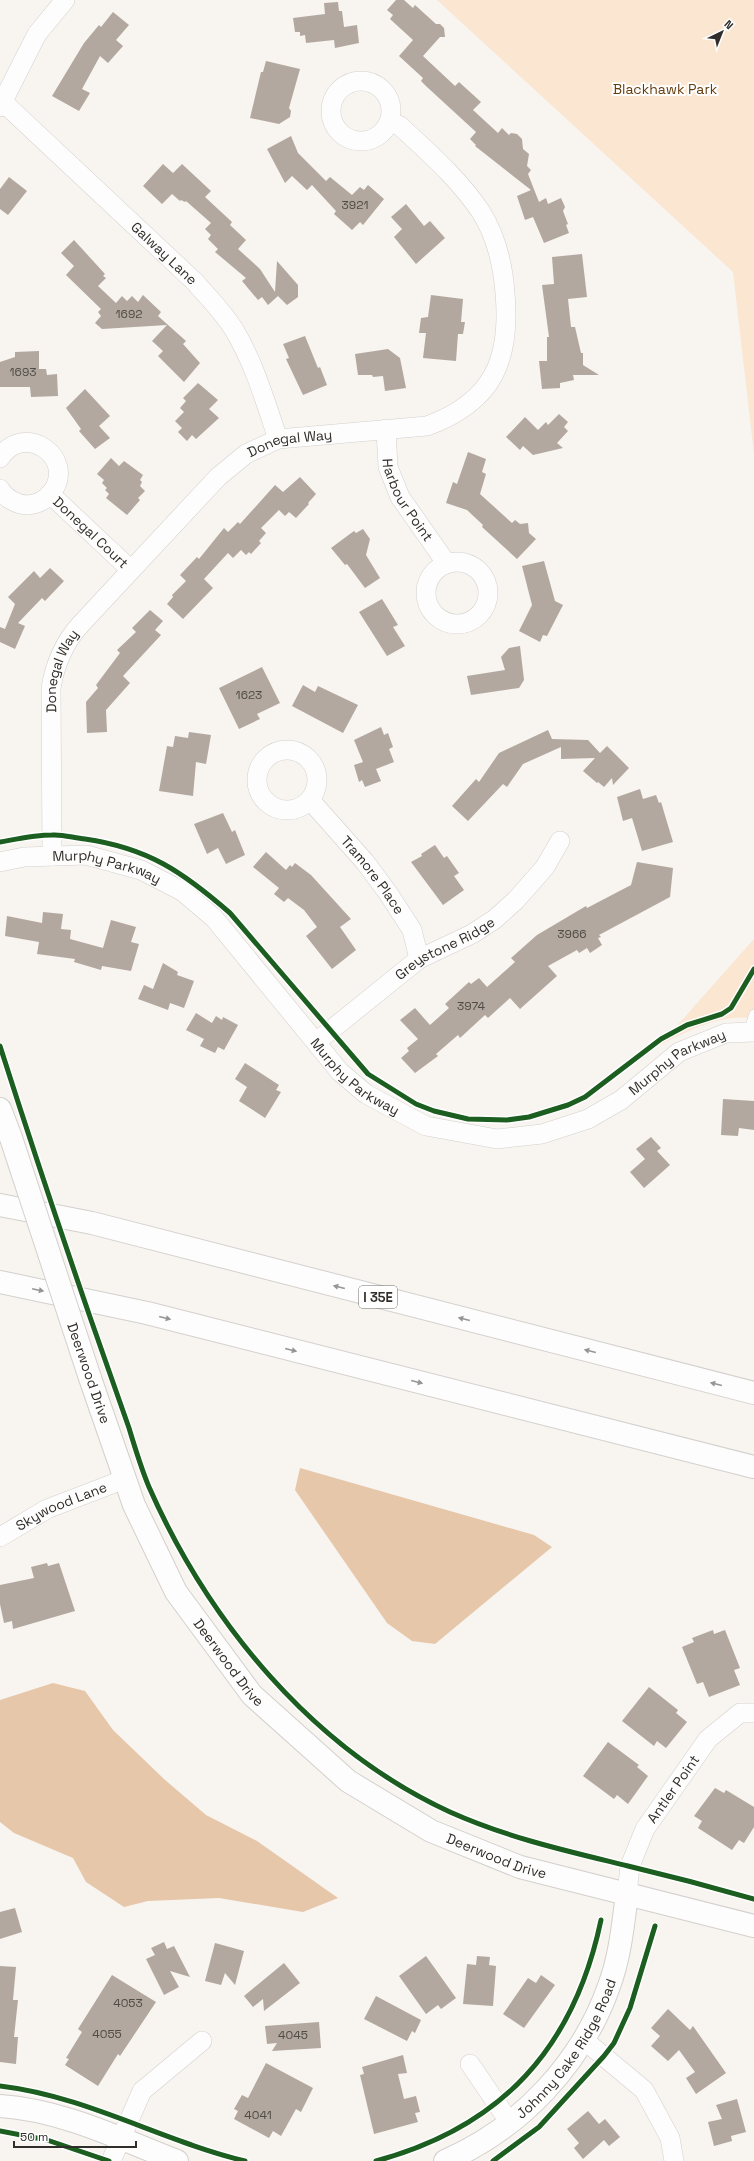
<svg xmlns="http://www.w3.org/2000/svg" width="754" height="2161" font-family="'Space Grotesk',sans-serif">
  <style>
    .green { fill: #fbe6d2 }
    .water { fill: #e6c7aa }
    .building { fill: #b2a89f }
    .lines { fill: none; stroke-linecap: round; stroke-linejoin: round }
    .service-casing { stroke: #d3d0cd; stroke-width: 10 }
    .minor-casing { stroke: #d3d0cd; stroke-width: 20 }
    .tertiary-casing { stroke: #d3d0cd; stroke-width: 24 }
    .motorway-casing { stroke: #d3d0cd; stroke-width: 24 }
    .service { stroke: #fefdfd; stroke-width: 9 }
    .minor { stroke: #fefdfd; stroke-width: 19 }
    .tertiary { stroke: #fefdfd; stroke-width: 22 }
    .motorway { stroke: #fefdfd; stroke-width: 22 }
    .tertiary-bridge-casing { stroke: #d3d0cd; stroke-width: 24; stroke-linecap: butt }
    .tertiary-bridge { stroke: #fefdfd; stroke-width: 22 }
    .cycleway-casing { stroke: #fff; stroke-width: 8 }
    .cycleway { stroke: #1b5e20; stroke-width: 5 }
    .oneway { fill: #979594 }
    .labels { text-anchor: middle; stroke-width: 4; stroke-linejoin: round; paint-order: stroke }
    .number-label { font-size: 12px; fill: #504c47 }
    .shield { fill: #fff; stroke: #6e6c6a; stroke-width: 1 }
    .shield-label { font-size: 13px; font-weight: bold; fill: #302d2a }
    .park-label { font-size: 14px; fill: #663d0d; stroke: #fff }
    .street-label { font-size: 14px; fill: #302d2a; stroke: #fff }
  </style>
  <rect width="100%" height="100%" fill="#f8f4f0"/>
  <g class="green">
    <polygon points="437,0 754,0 754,454 733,272"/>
    <path d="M754,939V1018C719,1014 690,1030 660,1045Z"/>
  </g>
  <g class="water">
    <polygon points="300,1468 534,1535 552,1547 435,1644 412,1641 387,1623 295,1490"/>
    <polygon points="53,1683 85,1691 113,1730 164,1779 206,1815 257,1841 338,1898 303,1912 219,1898 148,1901 124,1907 86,1882 73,1858 14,1833 0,1822 0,1700"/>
  </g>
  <g class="building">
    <polygon points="396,0 404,0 413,8 415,5 436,24 440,24 444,28 445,37 440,37 423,56 455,86 459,82 481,102 473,110 498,133 502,128 509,135 511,133 517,134 522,139 523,149 529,154 527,166 531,170 528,174 539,202 546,198 548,204 561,198 565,207 563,211 568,224 566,225 569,233 544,243 533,217 525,220 517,196 531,190 475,146 476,145 470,139 476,132 427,87 421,81 423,78 399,56 413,40 390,19 393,15 387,10"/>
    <polygon points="338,2 339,11 342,11 344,27 357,25 359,43 335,48 334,40 306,43 305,35 300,36 300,32 295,32 293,18 325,14 324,3"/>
    <polygon points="113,12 129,25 116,40 123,46 108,63 100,56 82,89 90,93 79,111 52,96 84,43 99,25 101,27"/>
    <polygon points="266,61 300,69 289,108 291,111 290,117 279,124 250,118 261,72 263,72"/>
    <polygon points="291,136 298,153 326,181 330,177 352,195 360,187 364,190 368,185 384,199 363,225 360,222 352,230 334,214 336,211 312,185 307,190 292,176 285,183 267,149"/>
    <polygon points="163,164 173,173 182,164 211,191 205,197 232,222 230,225 246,240 238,249 260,269 275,292 277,261 298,285 298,297 287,305 278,296 268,305 262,297 258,300 242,281 246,278 215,252 218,249 208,239 211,235 205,229 211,223 186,201 185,202 181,200 180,201 172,194 162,204 143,186"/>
    <polygon points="9,177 27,191 8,215 0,209 0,189"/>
    <polygon points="406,204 424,226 430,221 445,238 416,264 394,237 402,229 391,217"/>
    <polygon points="74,240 105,274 103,276 106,278 98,286 116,303 122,296 127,301 132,296 138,302 143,295 161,312 158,316 186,341 183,344 200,363 184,382 158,356 163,351 152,341 167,325 102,329 95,323 101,316 98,312 101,309 66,275 74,266 61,253"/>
    <polygon points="582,254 587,297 568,299 571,327 575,327 581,353 583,353 583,365 599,375 573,375 574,380 560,383 560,388 542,389 539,361 547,361 547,337 549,337 542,285 554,284 552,257"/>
    <polygon points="431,295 463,299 461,322 465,322 463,334 458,334 456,361 423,358 426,333 419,333 421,318 428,317"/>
    <polygon points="305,336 318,368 320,367 327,385 303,395 286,359 289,358 283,344"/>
    <polygon points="388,349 400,358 406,388 385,391 383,376 373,377 372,375 358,375 355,354"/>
    <polygon points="39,351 39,369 46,369 47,375 57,374 58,396 31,397 30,387 0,387 0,362 15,357 15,352"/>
    <polygon points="198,383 218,400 209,409 219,418 196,439 192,435 187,441 178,432 182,428 175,421 184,412 180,408 186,401 183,398"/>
    <polygon points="85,389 110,416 99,426 110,438 95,449 79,431 81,429 66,408"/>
    <polygon points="559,414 568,422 564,427 568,431 557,443 563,448 533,455 523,446 520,450 506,437 525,417 538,430 546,422 548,425"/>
    <polygon points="468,452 486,459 482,472 486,474 480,494 512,523 515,520 520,524 528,523 529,533 536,539 517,559 482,527 483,525 467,510 446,503 453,482 457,484"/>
    <polygon points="111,458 119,466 124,461 143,475 140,480 142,482 140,486 145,491 138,498 140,500 127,515 106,498 109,494 105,490 107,488 102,483 104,480 97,474"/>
    <polygon points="300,477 316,494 308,503 309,504 296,518 289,512 285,516 279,510 261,528 266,533 259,541 261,543 251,554 249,552 246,555 241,550 233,558 228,553 204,579 213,588 183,619 167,604 173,597 172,595 186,581 180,575 197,557 199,559 224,528 228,532 238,522 240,524 275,485 283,492"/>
    <polygon points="363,529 370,539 366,555 380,578 365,588 347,564 345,565 331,548 354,531 356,533"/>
    <polygon points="544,561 555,601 563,605 547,636 543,635 540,642 519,631 532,605 522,566"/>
    <polygon points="50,568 64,581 45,601 42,598 18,623 25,626 15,649 0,642 0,627 5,629 15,604 8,597 34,571 40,578"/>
    <polygon points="382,599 398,625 393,627 405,646 387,656 359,612"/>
    <polygon points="150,610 163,621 155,630 161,635 123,676 130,683 106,710 107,732 87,733 86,702 98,688 96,685 120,653 117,650 136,632 132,628"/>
    <polygon points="520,646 524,680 519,688 471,695 467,676 505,670 501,657 509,648"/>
    <polygon points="262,667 280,703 257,714 260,719 239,729 219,688"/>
    <polygon points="303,685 315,692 318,686 358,705 343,733 292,706"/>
    <polygon points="381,727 384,735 388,733 393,747 389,749 394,762 376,769 381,781 365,787 362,780 359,782 354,765 363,762 354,740"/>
    <polygon points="548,730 552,739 588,740 600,753 607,746 629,768 613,785 612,778 604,787 598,782 597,783 583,771 595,758 561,759 561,747 523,764 507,787 503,784 468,821 452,806 476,779 479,782 499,753"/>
    <polygon points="189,732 211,735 206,764 196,762 193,796 159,791 167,746 173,747 175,736 188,738"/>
    <polygon points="640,789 643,799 656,795 659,803 661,802 673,842 642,851 632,818 623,821 617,797"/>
    <polygon points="223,813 232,832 235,830 245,855 226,864 218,848 207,854 194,824"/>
    <polygon points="435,845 444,858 447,856 459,873 454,876 464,890 443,905 411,862 422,856 421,854"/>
    <polygon points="266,852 286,870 290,865 292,867 295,863 311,875 351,919 340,927 356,950 332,969 306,936 317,927 304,910 288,898 284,902 274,894 279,888 253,867"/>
    <polygon points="637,862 673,868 670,897 599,935 601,937 598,938 602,945 590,953 587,948 579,953 577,950 548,966 557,976 520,1009 510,998 488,1018 485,1015 460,1038 458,1035 436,1054 438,1056 415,1073 401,1058 409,1051 407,1048 418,1039 400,1020 415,1008 430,1025 449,1008 445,1004 469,982 471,984 479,978 487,987 515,962 511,958 537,935 586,906 587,908 631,885"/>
    <polygon points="43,912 63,914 61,929 71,930 70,939 103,948 111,920 136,927 131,942 139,944 131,971 102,966 101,970 74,962 75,959 37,954 39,942 5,936 7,916 42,923"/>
    <polygon points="163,963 178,972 177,975 194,981 184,1008 170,1003 168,1010 138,999 144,985 153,989"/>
    <polygon points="196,1013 212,1023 216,1016 222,1020 223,1017 238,1025 224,1050 218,1047 215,1053 200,1046 204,1039 186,1030"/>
    <polygon points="245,1063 279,1085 276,1090 281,1092 265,1118 239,1101 247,1087 235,1079"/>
    <polygon points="723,1099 754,1101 754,1130 739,1128 738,1136 721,1135"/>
    <polygon points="651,1137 661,1148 657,1151 670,1165 644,1188 630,1172 645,1159 636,1149"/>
    <polygon points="47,1563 48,1566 59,1563 75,1611 13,1629 12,1621 4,1623 0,1604 0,1585 34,1578 31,1567"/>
    <polygon points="713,1630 714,1634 725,1630 740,1668 734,1670 740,1685 709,1697 703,1682 697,1684 682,1647 694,1642 692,1638"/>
    <polygon points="649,1687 678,1710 676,1713 687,1722 666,1748 657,1741 654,1746 622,1721"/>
    <polygon points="608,1742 639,1765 637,1767 648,1776 628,1804 617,1795 614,1799 583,1776"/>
    <polygon points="715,1788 724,1793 726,1790 754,1807 754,1827 744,1843 739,1840 732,1850 698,1828 702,1821 694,1816"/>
    <polygon points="15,1908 22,1932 0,1939 0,1912"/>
    <polygon points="164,1942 167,1949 174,1946 190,1977 170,1971 179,1987 164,1995 146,1959 155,1955 151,1948"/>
    <polygon points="215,1943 244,1951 235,1985 225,1973 221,1985 205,1981"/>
    <polygon points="426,1956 456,1998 441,2009 438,2005 426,2014 399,1976"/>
    <polygon points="477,1956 490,1957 489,1965 496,1966 493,2006 463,2004 467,1964 476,1965"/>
    <polygon points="284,1963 300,1983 264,2011 263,1999 253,2007 244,1996"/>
    <polygon points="0,1966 16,1967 13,2000 18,2000 14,2037 18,2037 16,2064 0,2062"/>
    <polygon points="112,1975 156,2002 120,2056 118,2054 98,2086 65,2065 69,2059 66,2058 82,2032 78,2029"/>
    <polygon points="541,1975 555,1985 524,2028 503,2014 528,1978 536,1983"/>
    <polygon points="376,1996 421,2020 415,2033 412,2031 407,2041 364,2019"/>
    <polygon points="668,2009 690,2030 693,2026 726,2073 696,2094 686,2078 695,2072 679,2050 668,2061 651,2046 660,2036 651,2028"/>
    <polygon points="319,2022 321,2048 272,2051 277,2043 267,2044 265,2026"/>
    <polygon points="403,2055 407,2073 398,2074 404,2099 416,2096 420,2112 415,2113 418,2122 374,2134 360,2075 364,2074 362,2067"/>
    <polygon points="266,2063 313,2088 301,2112 296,2109 281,2136 273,2131 269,2138 234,2119 238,2111 234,2109 242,2095 248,2098"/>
    <polygon points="737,2099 746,2132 731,2136 732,2141 714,2146 708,2122 722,2119 716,2105"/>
    <polygon points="588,2111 599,2124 605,2119 620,2137 609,2146 604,2140 583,2159 574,2148 579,2143 567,2129"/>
  </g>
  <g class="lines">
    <g class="service-casing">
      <polyline id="service" points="748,1032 754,1014"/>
    </g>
    <g class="minor-casing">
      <g id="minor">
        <circle cx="361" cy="111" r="30"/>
        <path id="s1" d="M3,102L195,282C208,297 222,311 233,328C254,362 265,401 278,439"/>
        <polyline points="0,107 37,34 65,0"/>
        <path id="s2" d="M386,429L388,467L400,497L447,564"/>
        <path d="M0,458C23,421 77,457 52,492C46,500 37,504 28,505C17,505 5,498 0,489"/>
        <path id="s3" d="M50,494L131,570"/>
        <circle cx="457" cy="593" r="31"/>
        <circle cx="287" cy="780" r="30"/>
        <path id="s4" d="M310,800L365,862L388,893L412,930L419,959"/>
        <path id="s5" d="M52,856L51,688C55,664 63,644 80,625L218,477L246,454L278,439L427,426C493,402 511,360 505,293C503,265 496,236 481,212C459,179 429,153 400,126L390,121"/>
        <path id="s6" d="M0,862L24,857L86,855L141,870L182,891L214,918L340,1072L366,1094L426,1126L497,1139L542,1134L588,1119L621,1100L679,1052L726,1033L754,1032"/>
        <path id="s7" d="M316,1042L419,959L472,934L495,919L516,900L545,867L560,841"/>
        <path id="s8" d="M0,1537L47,1509L125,1479"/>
        <path id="s9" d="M627,1894L630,1866L645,1829L708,1739L740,1713H754"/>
        <polyline points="584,2040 644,2090 670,2138 674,2161"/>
        <polyline points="470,2064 510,2123"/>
        <polyline points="111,2161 142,2091 202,2041"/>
      </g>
    </g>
    <g class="tertiary-casing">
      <g id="tertiary">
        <polyline points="0,1109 11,1138"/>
        <path id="s10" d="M90,1378L134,1505L176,1592L252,1695L348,1781L431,1831L520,1867L754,1926"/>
        <path d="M0,2106C62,2110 120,2139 177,2161"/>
        <path id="s11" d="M445,2161C520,2129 582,2063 609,1986C620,1957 623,1925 627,1894"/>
      </g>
    </g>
    <g class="motorway-casing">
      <g id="motorway">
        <polyline points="0,1205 92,1223 754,1393"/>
        <polyline points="0,1282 147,1313 754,1467"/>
      </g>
    </g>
    <use href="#service" class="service"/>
    <use href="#minor" class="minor"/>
    <use href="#tertiary" class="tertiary"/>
    <use href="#motorway" class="motorway"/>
    <g class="tertiary-bridge-casing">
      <polyline id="tertiary-bridge" points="11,1138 90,1378"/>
    </g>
    <use href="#tertiary-bridge" class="tertiary-bridge"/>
    <g class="cycleway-casing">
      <g id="cycleway">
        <path d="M0,842C17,839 35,835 52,835C62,834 74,838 85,839C148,848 183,872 230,913L368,1074L416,1104L434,1111L468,1119L507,1120L529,1117L568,1105L585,1097L661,1039L687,1025L722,1014L731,1008L754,969"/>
        <path d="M0,1046C29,1137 59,1227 90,1317C103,1354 116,1391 129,1428C135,1448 141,1468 149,1487C209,1623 313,1749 450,1812C508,1838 567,1851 628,1866C670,1876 712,1887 754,1899"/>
        <path d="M0,2086C86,2096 162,2141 245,2161"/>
        <polyline points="0,2131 47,2140 109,2161"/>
        <path d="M376,2161C502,2127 574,2048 601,1920"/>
        <polyline points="493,2161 539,2127 604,2056 614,2043 630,2008 655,1926"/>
      </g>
    </g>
    <use href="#cycleway" class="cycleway"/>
  </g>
  <defs><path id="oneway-solid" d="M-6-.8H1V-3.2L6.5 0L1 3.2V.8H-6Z"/></defs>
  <g class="oneway">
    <use href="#oneway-solid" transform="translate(339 1287) rotate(-166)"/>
    <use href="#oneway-solid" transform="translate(38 1290) rotate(12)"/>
    <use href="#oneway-solid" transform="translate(165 1318) rotate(14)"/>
    <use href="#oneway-solid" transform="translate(464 1319) rotate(-166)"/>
    <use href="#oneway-solid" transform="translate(291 1350) rotate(14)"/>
    <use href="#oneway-solid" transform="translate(590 1351) rotate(-166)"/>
    <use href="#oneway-solid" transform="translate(417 1382) rotate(14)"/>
    <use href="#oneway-solid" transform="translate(716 1384) rotate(-166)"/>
  </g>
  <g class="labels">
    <g class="number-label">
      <text x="355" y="209">3921</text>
      <text x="129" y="318">1692</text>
      <text x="23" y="376">1693</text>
      <text x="249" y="699">1623</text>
      <text x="572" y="938">3966</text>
      <text x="471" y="1010">3974</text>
      <text x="128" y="2007">4053</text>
      <text x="107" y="2038">4055</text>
      <text x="293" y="2039">4045</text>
      <text x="258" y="2119">4041</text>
    </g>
    <rect class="shield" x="359" y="1286" width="38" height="22" rx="3"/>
    <g class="shield-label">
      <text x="378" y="1302">I 35E</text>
    </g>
    <g class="park-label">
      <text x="665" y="94">Blackhawk Park</text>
    </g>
    <g class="street-label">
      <text dy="5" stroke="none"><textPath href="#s1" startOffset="221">Galway Lane</textPath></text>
      <text dy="5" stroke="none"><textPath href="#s5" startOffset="523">Donegal Way</textPath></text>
      <text dy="5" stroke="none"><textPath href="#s2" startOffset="76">Harbour Point</textPath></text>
      <text dy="5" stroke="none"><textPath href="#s3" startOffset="56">Donegal Court</textPath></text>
      <text dy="5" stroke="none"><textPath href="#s5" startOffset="187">Donegal Way</textPath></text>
      <text dy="5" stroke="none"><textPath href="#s6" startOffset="109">Murphy Parkway</textPath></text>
      <text dy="5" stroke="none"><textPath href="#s4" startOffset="98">Tramore Place</textPath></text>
      <text dy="5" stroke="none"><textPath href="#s7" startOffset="160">Greystone Ridge</textPath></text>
      <text dy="5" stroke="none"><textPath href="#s6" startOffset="805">Murphy Parkway</textPath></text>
      <text dy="5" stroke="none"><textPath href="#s6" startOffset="445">Murphy Parkway</textPath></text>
      <text transform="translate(89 1373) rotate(71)" y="5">Deerwood Drive</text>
      <text dy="5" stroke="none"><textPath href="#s8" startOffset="69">Skywood Lane</textPath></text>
      <text dy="5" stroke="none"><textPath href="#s10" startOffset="319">Deerwood Drive</textPath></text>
      <text dy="5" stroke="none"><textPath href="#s9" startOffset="117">Antler Point</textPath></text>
      <text dy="5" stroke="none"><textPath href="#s10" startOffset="655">Deerwood Drive</textPath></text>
      <text dy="5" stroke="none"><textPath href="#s11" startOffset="170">Johnny Cake Ridge Road</textPath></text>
    </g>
  </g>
  <g transform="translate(722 32) rotate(43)" stroke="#ffffff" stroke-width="3" paint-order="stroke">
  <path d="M0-3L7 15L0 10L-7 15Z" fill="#302d2a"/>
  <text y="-6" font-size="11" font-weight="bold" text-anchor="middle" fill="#302d2a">N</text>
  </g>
  <path d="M14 2141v6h122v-6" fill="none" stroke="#302d2a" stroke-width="2"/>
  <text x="20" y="2141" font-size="12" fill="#302d2a" stroke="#ffffff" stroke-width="3" paint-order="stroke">50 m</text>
</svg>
